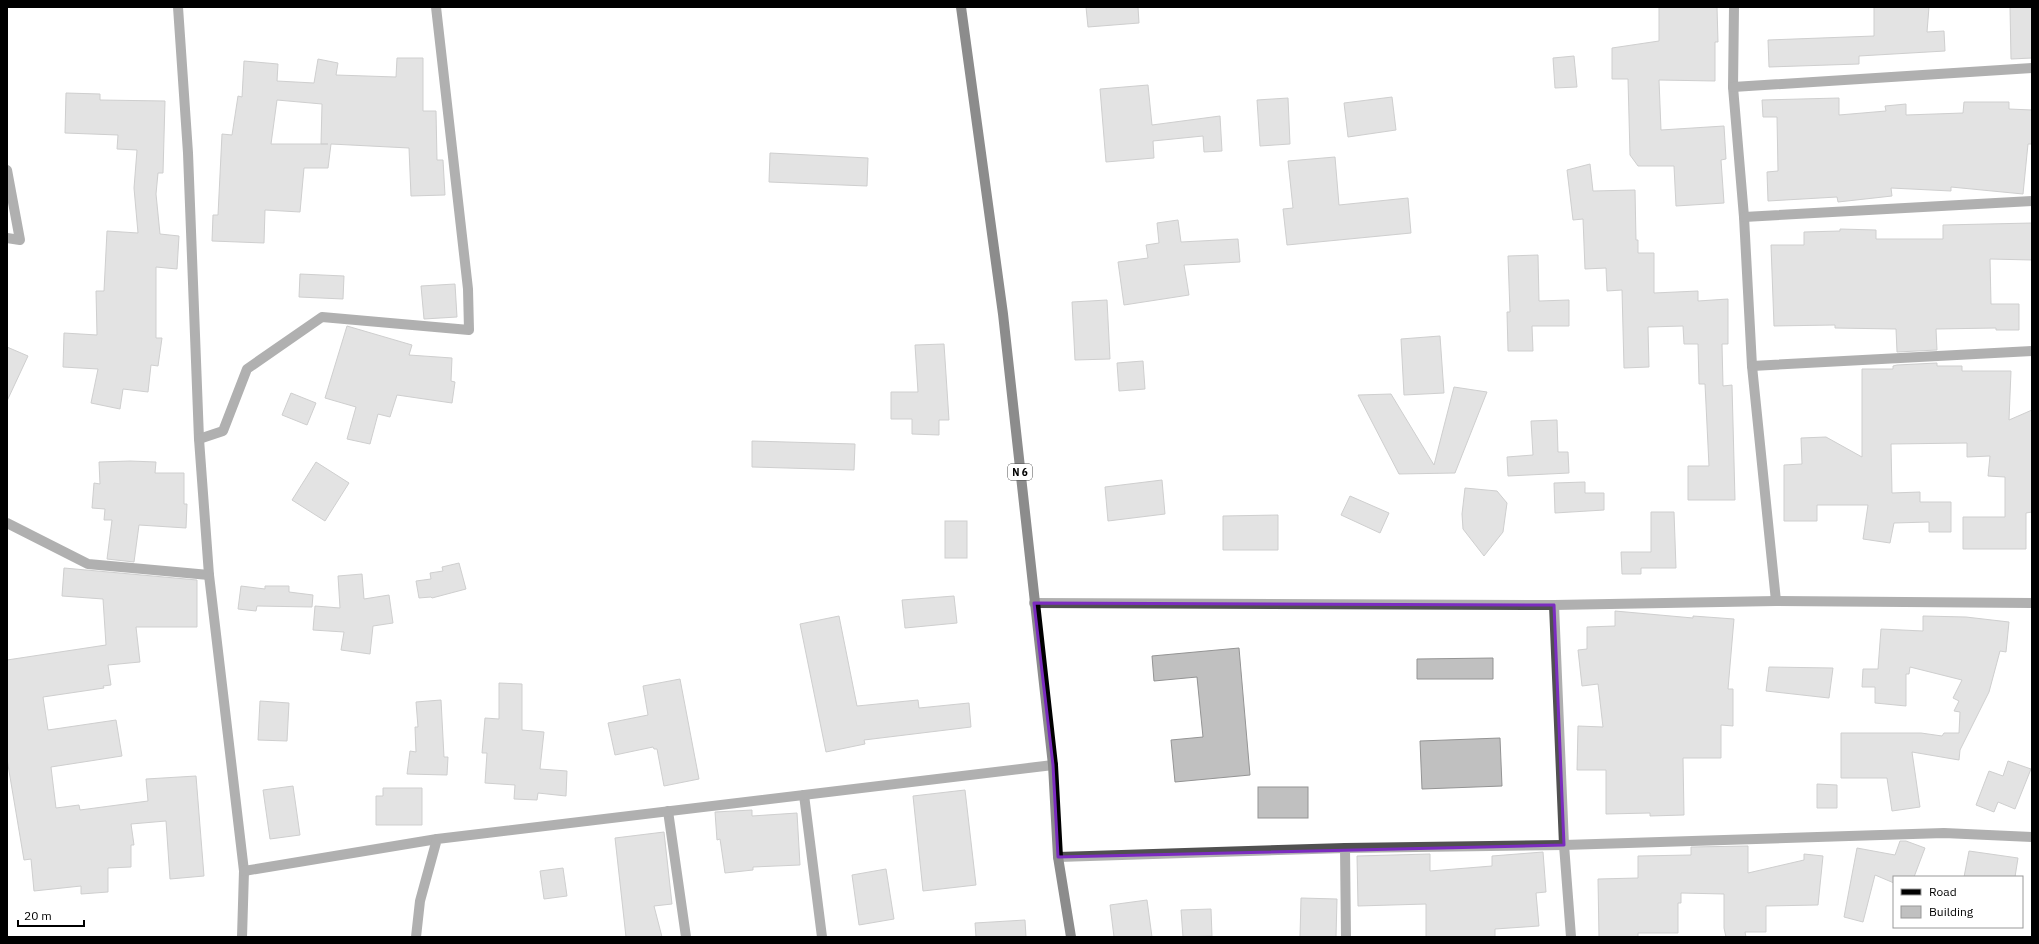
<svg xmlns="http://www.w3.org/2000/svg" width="2039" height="944" font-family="'IBM Plex Sans',sans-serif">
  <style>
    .building { fill: #c0c0c0; stroke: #949494; fill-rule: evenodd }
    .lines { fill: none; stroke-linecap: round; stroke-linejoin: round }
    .minor { stroke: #505050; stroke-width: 10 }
    .major { stroke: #000; stroke-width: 10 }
    .marked { fill: none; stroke: #7b2cbf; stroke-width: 3; stroke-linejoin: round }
    .labels { text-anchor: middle; stroke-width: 3; stroke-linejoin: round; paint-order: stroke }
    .shield { fill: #fff; stroke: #4c4c4c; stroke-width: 1 }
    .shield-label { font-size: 10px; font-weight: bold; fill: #000 }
  </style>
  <rect width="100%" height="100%" fill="#fff"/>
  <g class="building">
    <polygon points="1086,7 1138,7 1139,23 1088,27"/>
    <polygon points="1659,7 1717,7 1718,42 1715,42 1715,81 1659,80 1661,130 1724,126 1726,159 1721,160 1724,203 1676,206 1674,166 1638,166 1630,155 1628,79 1612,79 1612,48 1659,41"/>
    <polygon points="1874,7 1929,7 1927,32 1944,31 1945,51 1859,56 1859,64 1769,67 1768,40 1874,36"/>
    <polygon points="2010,7 2032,7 2032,58 2011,59"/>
    <polygon points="1574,56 1577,87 1555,88 1553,58"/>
    <path d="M397,58H423V111H436L437,160H443L445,195L411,196L409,148L331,144L328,168H304L300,212L265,210L264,243L212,241L213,215H218L222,134L232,135L238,96L242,97L244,61L278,64L277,81L314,83L318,59L338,63L336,75L396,77ZM277,100L322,104L321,144H328H271Z"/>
    <polygon points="1148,85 1152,125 1220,116 1222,151 1204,152 1203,136 1153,141 1154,158 1106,162 1100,89"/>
    <polygon points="66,93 100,94 100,100 165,101 163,173 158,173 156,194 160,234 179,236 177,269 156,267 156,338 162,338 158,366 151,365 148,392 123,389 120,409 91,403 98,369 63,367 64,333 97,335 96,291 104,291 107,231 138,233 134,188 137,150 117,149 118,135 65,133"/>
    <polygon points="1392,97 1396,130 1348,137 1344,103"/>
    <polygon points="1288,98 1290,144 1260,146 1257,100"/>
    <polygon points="1839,98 1839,115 1886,111 1885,106 1906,104 1906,115 1963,113 1964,102 2009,102 2009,109 2032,110 2032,144 2028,144 2023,194 1951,187 1951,191 1891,188 1892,196 1838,202 1837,197 1768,201 1767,172 1778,171 1777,117 1763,117 1762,100"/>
    <polygon points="770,153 868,158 867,186 769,182"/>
    <polygon points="1335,157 1339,205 1408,198 1411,233 1287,245 1283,209 1293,208 1288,161"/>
    <polygon points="1590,164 1593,191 1635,190 1636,240 1638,240 1638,253 1654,253 1654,293 1698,291 1698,301 1728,299 1728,344 1722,344 1723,386 1732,385 1735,500 1688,500 1688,466 1709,466 1705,384 1699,384 1698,344 1684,344 1683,326 1648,327 1649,367 1624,368 1622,290 1607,291 1606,268 1585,269 1583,219 1573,220 1567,170"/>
    <polygon points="1178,220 1181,242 1238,239 1240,262 1184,265 1189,295 1124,305 1118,262 1148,258 1146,245 1159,243 1157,223"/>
    <polygon points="2032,223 2032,260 1990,259 1991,304 2019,304 2019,330 1996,330 1996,328 1936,329 1937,350 1897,352 1896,329 1835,328 1835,325 1774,326 1771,245 1804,245 1804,232 1840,231 1840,229 1876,230 1876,239 1943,239 1943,225"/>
    <polygon points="1538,255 1539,301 1569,300 1569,326 1532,326 1533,351 1508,351 1507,312 1510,312 1508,256"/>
    <polygon points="300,274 344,276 343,299 299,297"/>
    <polygon points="455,284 457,317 424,319 421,286"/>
    <polygon points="1107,300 1110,359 1075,360 1072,302"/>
    <polygon points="347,326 412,345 409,355 452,358 451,381 455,382 452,403 397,395 390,417 378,414 370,444 347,439 356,407 325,398"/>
    <polygon points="1440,336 1444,393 1404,395 1401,339"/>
    <polygon points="944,344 949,420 939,420 939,435 912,434 912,419 891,419 891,392 918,392 915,345"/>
    <polygon points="7,347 28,356 7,401"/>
    <polygon points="1143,361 1145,389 1119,391 1117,363"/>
    <polygon points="1937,363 1937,366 1962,366 1962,371 2011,371 2009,420 2032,410 2032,512 2026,513 2026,549 1963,549 1963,517 2005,517 2005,477 1988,476 1990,456 1967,457 1967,443 1891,444 1892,493 1920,492 1920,502 1951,502 1951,532 1929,532 1929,522 1894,523 1890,543 1863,539 1868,505 1817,505 1817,521 1784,521 1784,465 1802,464 1801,438 1826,437 1862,457 1862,369 1893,369 1893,366 1897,365"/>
    <polygon points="1454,387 1487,392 1455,473 1399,474 1358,395 1391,394 1434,465"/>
    <polygon points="291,393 316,403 307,425 282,415"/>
    <polygon points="1557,420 1558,452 1568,452 1569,473 1508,476 1507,457 1533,455 1531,421"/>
    <polygon points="752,441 855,444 854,470 752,467"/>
    <polygon points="130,461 156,462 155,473 184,473 184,504 187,504 186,528 139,525 134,562 107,559 112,520 104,520 105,509 92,508 94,483 100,484 99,462"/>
    <polygon points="316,462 349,483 325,521 292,500"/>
    <polygon points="1162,480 1165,514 1108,521 1105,487"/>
    <polygon points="1585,482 1585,493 1604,493 1604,510 1555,513 1554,483"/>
    <polygon points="1465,488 1497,491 1507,503 1503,532 1484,556 1463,529 1462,514"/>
    <polygon points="1350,496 1389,513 1380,533 1341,515"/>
    <polygon points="1651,512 1674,512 1676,568 1641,568 1641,574 1622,574 1621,552 1651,552"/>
    <polygon points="1278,515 1278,550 1223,550 1223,516"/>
    <rect x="945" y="521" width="22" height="37"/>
    <polygon points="459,563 466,589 432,598 431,597 419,598 416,581 431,579 430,573 443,571 442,567"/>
    <polygon points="64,568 197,580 197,627 136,627 140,662 108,665 111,685 103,686 104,688 43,697 48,730 116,720 122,756 51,767 56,808 79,805 80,810 148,801 146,779 196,776 204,876 170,879 166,821 131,824 134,845 131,845 131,867 108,868 108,892 81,894 81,886 34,891 31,859 24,860 7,759 7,660 106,645 103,599 62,596"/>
    <polygon points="362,574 364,599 389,595 393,623 373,626 370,654 341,650 344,632 313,630 315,606 340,608 338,576"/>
    <polygon points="241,586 265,589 265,586 289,586 289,592 313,595 312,607 257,606 256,611 238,609"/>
    <polygon points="954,596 957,623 905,628 902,600"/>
    <polygon points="1615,611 1693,618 1693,616 1734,619 1728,689 1733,689 1733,726 1721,725 1721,758 1683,758 1684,815 1650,816 1650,813 1606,814 1606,770 1577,770 1578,726 1603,727 1598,684 1582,686 1578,650 1587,649 1587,627 1615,626"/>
    <polygon points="839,616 857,706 918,700 919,708 969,703 971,727 864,740 865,744 826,752 800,624"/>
    <polygon points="1923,616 1966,617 2009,622 2006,652 2000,651 1989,692 1960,750 1959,760 1912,752 1920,807 1892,811 1887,778 1841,778 1841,733 1921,733 1942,736 1944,733 1959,733 1960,712 1954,711 1959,701 1953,698 1962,680 1910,667 1909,674 1906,674 1906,706 1875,703 1875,687 1862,687 1863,669 1878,669 1881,629 1923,631"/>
    <polygon points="1239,648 1250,775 1175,782 1171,740 1203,737 1197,677 1154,681 1152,656"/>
    <polygon points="1493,658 1493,679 1417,679 1417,659"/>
    <polygon points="1769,667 1833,668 1829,698 1766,691"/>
    <polygon points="680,679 699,779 664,786 657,749 654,749 653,747 615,755 608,723 648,715 643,686"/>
    <polygon points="499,683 522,684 522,730 544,732 540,769 567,771 566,796 538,793 537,800 514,799 515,785 485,783 487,753 482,753 485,718 499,719"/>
    <polygon points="441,700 444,757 448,757 447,775 407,774 410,751 416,752 415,727 418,727 416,702"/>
    <polygon points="260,701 289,703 287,741 258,740"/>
    <polygon points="1500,738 1502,786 1422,789 1420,741"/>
    <polygon points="2008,761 2031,769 2015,809 1998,802 1994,812 1976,805 1989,771 2003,776"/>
    <polygon points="1817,784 1837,785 1837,808 1817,808"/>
    <polygon points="293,786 300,835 270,839 263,790"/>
    <rect x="1258" y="787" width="50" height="31"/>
    <polygon points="383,788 422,788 422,825 376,825 376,796 383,796"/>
    <polygon points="965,790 976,885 923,891 913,796"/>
    <polygon points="752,810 752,816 797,813 800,865 753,867 753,870 725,873 720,839 717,840 715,812"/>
    <polygon points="664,832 672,904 654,906 662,937 626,937 615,838"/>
    <polygon points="1900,841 1906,841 1925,848 1914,877 1894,877 1894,883 1875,875 1863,922 1844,917 1857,848 1895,855"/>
    <polygon points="1748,846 1748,873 1804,860 1804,854 1823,856 1818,905 1766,906 1766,932 1745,932 1746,937 1726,937 1724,928 1724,894 1681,893 1681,903 1678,903 1678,933 1638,933 1638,937 1599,937 1598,879 1638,878 1638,856 1691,855 1691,847"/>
    <polygon points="1969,851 2018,858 2015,877 1964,877"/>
    <polygon points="1543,852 1546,892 1536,893 1539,926 1495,929 1495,937 1426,937 1426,904 1358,906 1357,856 1430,854 1430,871 1492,866 1492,856"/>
    <polygon points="563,868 567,896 544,899 540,871"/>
    <polygon points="886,869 894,919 859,925 852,875"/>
    <polygon points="1301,898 1337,899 1336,937 1300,937"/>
    <polygon points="1147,900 1152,937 1114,937 1110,905"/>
    <polygon points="1211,909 1212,936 1183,937 1181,910"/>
    <polygon points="1025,920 1026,937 976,937 975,923"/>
  </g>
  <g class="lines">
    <g class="minor">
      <polyline points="178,7 188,153 199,439 209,575 244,871 242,937"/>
      <polyline points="1734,7 1733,87 1744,217 1752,366 1776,601"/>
      <polyline points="1733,87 2032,68"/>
      <polyline points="7,170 20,240 7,238"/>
      <polyline points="1744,217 2032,201"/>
      <polyline points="1752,366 2032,351"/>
      <polyline points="199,439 223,431 247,369 322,317 469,330 468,289 436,7"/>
      <polyline points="7,523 88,564 209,575"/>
      <polyline points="1034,603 1554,605 1776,601 2032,603"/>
      <polyline points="1554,605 1564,845 1571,937"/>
      <polyline points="804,795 822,937"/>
      <polyline points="668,811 686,937"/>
      <polyline points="1345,848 1346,937"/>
      <polyline points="1058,857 1345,848 1564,845 1944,833 2032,837"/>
      <polyline points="244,871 437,839"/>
      <polyline points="416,937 420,901 437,839 1053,765"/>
    </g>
    <polyline class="major" points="961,7 1003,314 1053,765 1058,857 1071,937"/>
  </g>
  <path d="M0 0H2039V944H0ZM1034,603L1554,605L1564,845L1058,857L1053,765Z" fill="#fff" fill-opacity=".55" fill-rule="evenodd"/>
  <path class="marked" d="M1034,603L1554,605L1564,845L1058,857L1053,765Z"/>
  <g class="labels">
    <rect class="shield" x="1008" y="464" width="24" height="16" rx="3"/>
    <g class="shield-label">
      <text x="1020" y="476">N 6</text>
    </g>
  </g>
  <rect width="2039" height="944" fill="none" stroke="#000000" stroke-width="16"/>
  <rect x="1893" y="876" width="130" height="52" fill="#ffffff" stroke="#999999"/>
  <rect x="1901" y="889" width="20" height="6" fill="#000000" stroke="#999999"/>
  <text x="1929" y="896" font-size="12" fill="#000000">Road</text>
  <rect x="1901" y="906" width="20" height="12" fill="#c0c0c0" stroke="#999999"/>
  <text x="1929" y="916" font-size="12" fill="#000000">Building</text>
  <path d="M18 920v6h66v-6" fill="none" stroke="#000000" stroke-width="2"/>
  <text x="24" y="920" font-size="12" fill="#000000" stroke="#ffffff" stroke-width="3" paint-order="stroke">20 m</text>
</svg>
